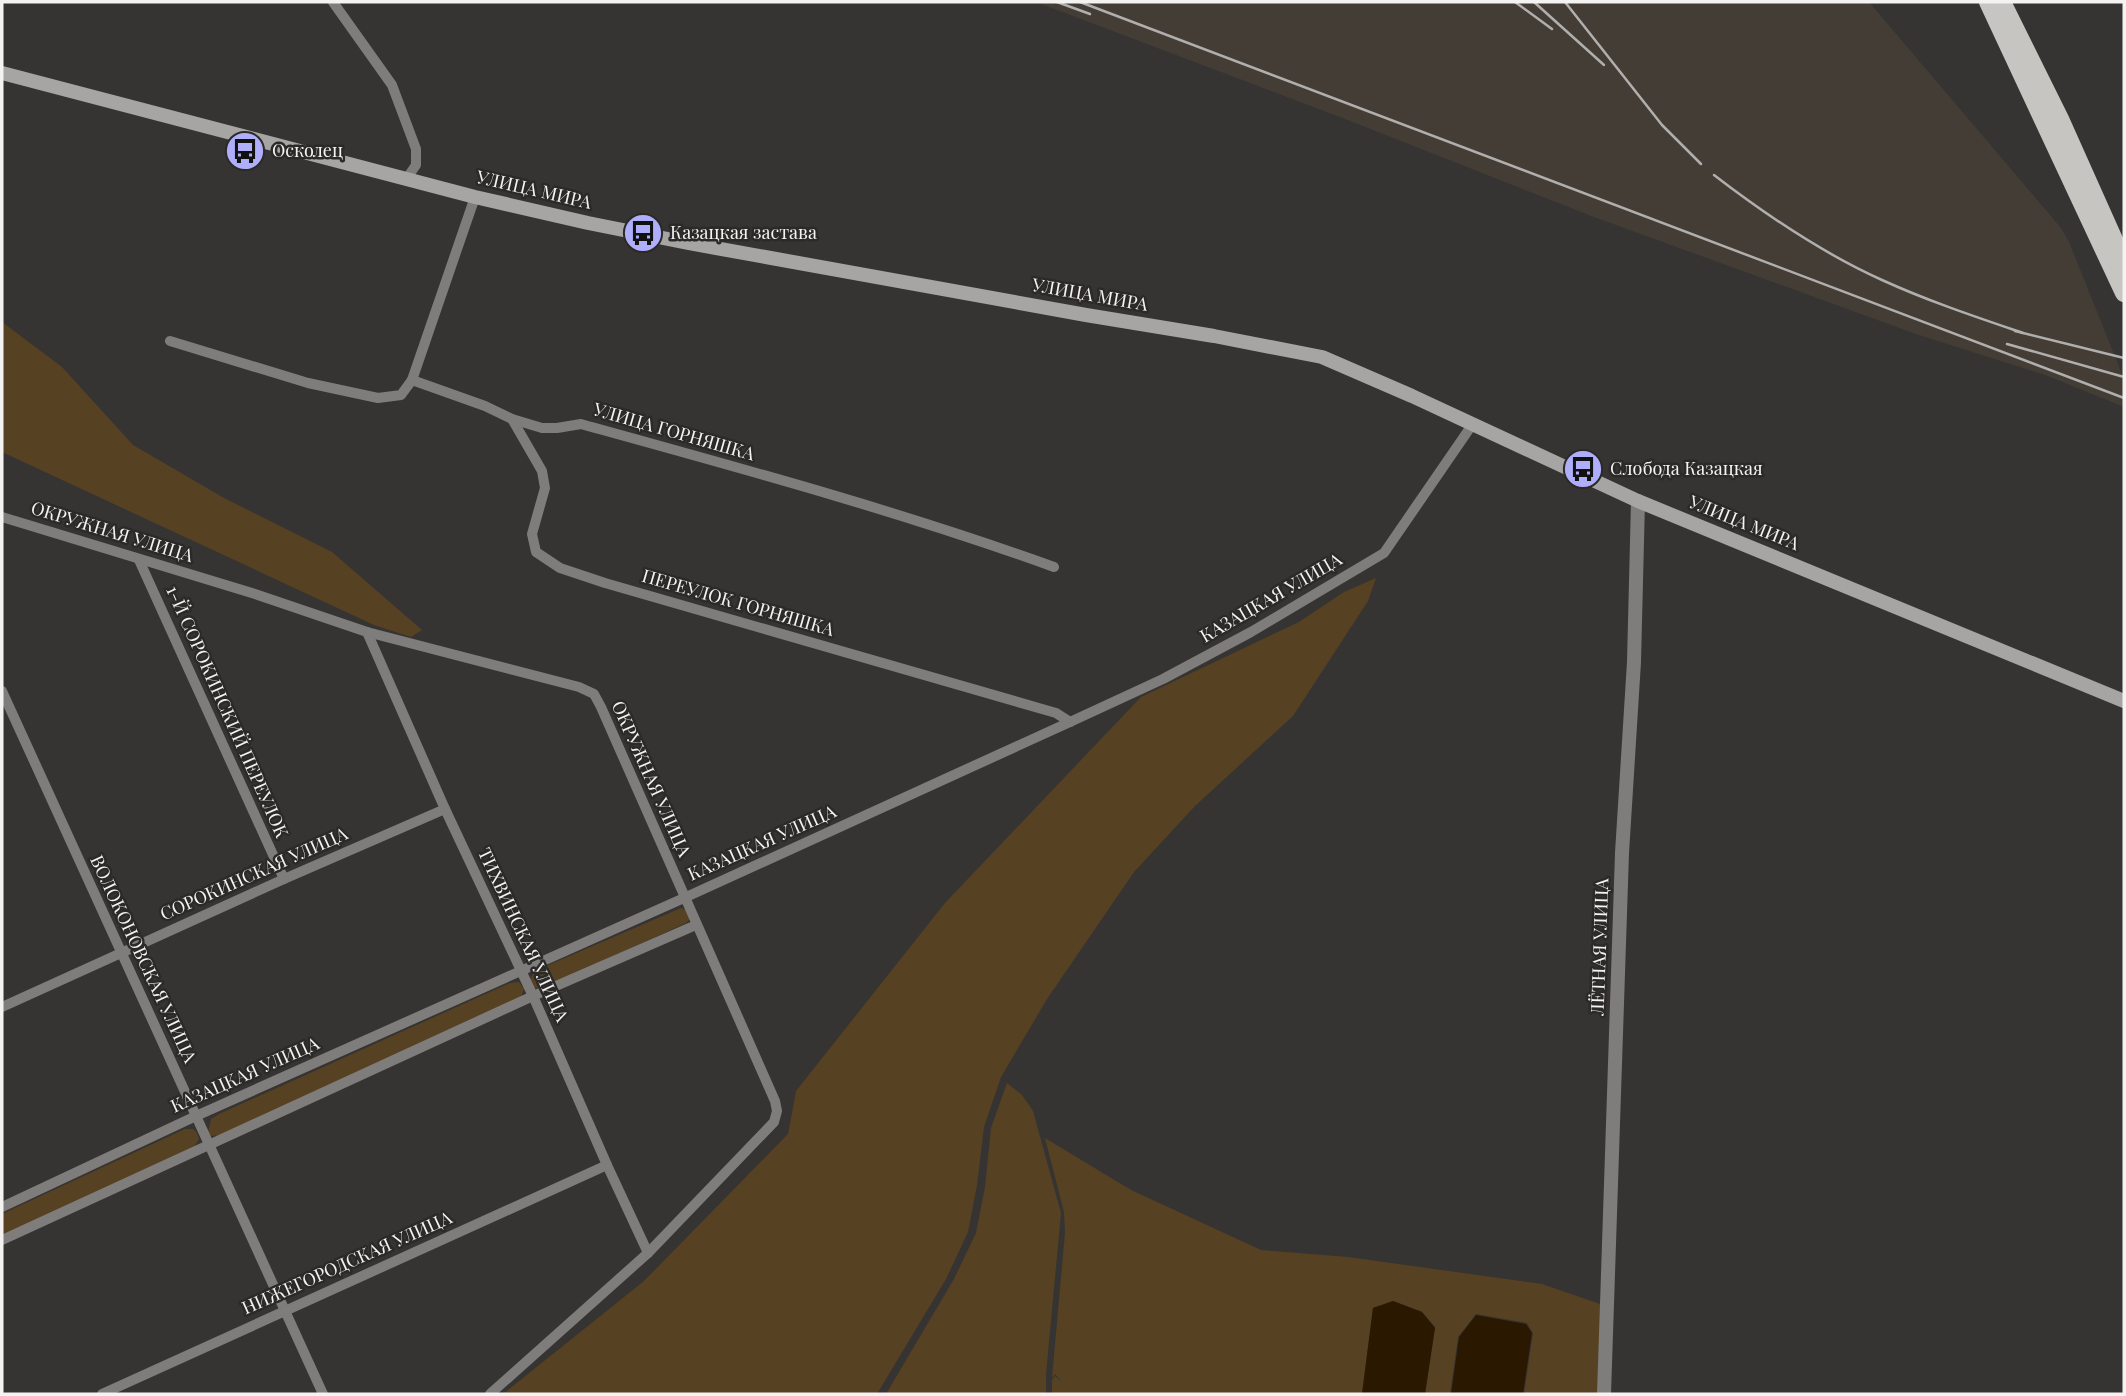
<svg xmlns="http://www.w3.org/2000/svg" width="2126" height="1396" font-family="'Playfair Display',serif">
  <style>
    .built { fill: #433d36 }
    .green { fill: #574123 }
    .water { fill: #2a1800 }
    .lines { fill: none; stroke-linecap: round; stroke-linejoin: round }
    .minor { stroke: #7e7d7c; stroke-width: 10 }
    .tertiary { stroke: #7e7d7c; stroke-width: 14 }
    .secondary { stroke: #a7a5a4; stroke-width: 14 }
    .primary { stroke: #c6c5c2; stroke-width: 18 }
    .rail { stroke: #b0afad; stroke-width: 2.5 }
    .labels { text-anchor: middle; stroke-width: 5; stroke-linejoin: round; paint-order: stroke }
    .poi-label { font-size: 18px; fill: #f4f3f2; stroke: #2c2a28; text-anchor: start }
    .street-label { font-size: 18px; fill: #f4f3f2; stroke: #2c2a28 }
  </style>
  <rect width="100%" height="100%" fill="#363432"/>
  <polygon class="built" points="1036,2 1869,2 2061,228 2069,242 2124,379 2124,407 2048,376 1916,334 1594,217 1340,117"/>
  <g class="green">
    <polygon points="2,322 62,367 133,445 224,498 332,552 422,630 411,637 374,625 2,452"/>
    <polygon points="1376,578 1368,601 1293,716 1195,806 1134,872 1047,999 1001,1077 984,1127 977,1185 968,1232 946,1279 877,1394 503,1394 644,1281 788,1134 796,1091 945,903 1141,697 1299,622 1344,592"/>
    <polygon points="681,908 686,910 690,919 686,923 545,987 534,988 531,984 531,977 537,970"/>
    <polygon points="519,982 524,989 521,997 221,1135 211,1136 208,1133 211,1119 219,1114 510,983"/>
    <polygon points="1007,1083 1022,1095 1033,1111 1061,1213 1046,1374 1046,1394 886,1394 954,1279 976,1233 985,1187 991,1128"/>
    <polygon points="185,1129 193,1129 197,1133 199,1139 194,1147 2,1236 2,1214"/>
    <polygon points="1045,1138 1131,1190 1261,1250 1348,1257 1542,1284 1603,1305 1599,1394 1524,1394 1533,1333 1527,1323 1476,1314 1458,1337 1450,1394 1425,1394 1435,1327 1422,1312 1393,1301 1373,1308 1362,1394 1052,1394 1052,1380 1055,1376 1062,1382 1055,1374 1052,1378 1065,1233 1064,1212"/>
  </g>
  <g class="water">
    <polygon points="1393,1301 1422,1312 1435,1328 1425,1394 1362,1394 1373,1308"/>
    <polygon points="1476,1315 1526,1324 1532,1333 1523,1394 1451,1394 1459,1337"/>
  </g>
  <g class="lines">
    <g class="minor">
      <polyline points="333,2 392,85 416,149 416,165 407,178"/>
      <path d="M170,341L308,383L378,398L401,395L412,380L485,406L512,419L542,428H557L581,424C740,468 899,511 1054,567"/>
      <polyline points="412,380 475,197"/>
      <polyline points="512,419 542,471 545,488 532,534 536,552 560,568 605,583 1056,713 1070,722"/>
      <polyline points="2,517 255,594 367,632 579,687 594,694 601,707 775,1101 777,1111 774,1122 648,1253 490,1394"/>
      <polyline points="139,560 284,879"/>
      <polyline points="367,632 445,809 533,996 607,1165 648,1253"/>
      <polyline points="2,691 323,1394"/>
      <polyline points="2,1007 284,879 445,809"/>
      <polyline points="2,1207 196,1116 684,898 1070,722 1163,679 1251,632 1384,553 1472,425"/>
      <polyline points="2,1240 533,996 696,925"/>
      <polyline points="102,1394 607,1165"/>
    </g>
    <polyline class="tertiary" points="1604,1394 1622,853 1634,662 1638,501"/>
    <polyline class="secondary" points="2,73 475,197 588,223 688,243 1086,315 1214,336 1322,357 1412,396 1638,501 2124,701"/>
    <g class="primary">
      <polyline points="1988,2 2124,293"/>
      <polyline points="2002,2 2060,119 2124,262"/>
    </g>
    <g class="rail">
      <polyline points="1057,2 1090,14"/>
      <polyline points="1080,2 2124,398"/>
      <polyline points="1515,2 1552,29"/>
      <polyline points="1534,2 1604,65"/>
      <polyline points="1565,2 1662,125 1701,164"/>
      <path d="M1714,175C1766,215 1822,253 1882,280C1928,301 1976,317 2023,333"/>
      <polyline points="2015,331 2124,358"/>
      <polyline points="2007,344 2124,377"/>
    </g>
  </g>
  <defs>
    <g id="bus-disc" transform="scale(2.0125)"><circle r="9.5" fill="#aeaefa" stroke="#2c2a28"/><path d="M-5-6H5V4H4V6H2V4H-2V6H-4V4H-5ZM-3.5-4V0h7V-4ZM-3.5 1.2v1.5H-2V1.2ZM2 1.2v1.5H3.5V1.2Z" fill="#111"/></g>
  </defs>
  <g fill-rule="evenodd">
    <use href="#bus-disc" x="245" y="151"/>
    <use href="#bus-disc" x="643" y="233"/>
    <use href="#bus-disc" x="1583" y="469"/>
  </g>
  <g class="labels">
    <g class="poi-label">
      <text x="272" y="157">Осколец</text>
      <text x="670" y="239">Казацкая застава</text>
      <text x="1610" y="475">Слобода Казацкая</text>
    </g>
    <g class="street-label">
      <text transform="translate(534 190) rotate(13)" y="6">УЛИЦА МИРА</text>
      <text transform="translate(1090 295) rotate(10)" y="6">УЛИЦА МИРА</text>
      <text transform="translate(674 432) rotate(16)" y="6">УЛИЦА ГОРНЯШКА</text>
      <text transform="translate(1744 523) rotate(22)" y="6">УЛИЦА МИРА</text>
      <text transform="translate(112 532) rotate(17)" y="6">ОКРУЖНАЯ УЛИЦА</text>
      <text transform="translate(1271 598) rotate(-30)" y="6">КАЗАЦКАЯ УЛИЦА</text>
      <text transform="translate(738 603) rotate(16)" y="6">ПЕРЕУЛОК ГОРНЯШКА</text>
      <text transform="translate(227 712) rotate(66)" y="6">1-Й СОРОКИНСКИЙ ПЕРЕУЛОК</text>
      <text transform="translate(651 779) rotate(66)" y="6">ОКРУЖНАЯ УЛИЦА</text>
      <text transform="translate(762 843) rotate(-24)" y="6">КАЗАЦКАЯ УЛИЦА</text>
      <text transform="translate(254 874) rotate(-24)" y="6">СОРОКИНСКАЯ УЛИЦА</text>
      <text transform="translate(523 935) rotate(65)" y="6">ТИХВИНСКАЯ УЛИЦА</text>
      <text transform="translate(1600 947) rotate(-88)" y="6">ЛЁТНАЯ УЛИЦА</text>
      <text transform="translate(143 959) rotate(65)" y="6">ВОЛОКОНОВСКАЯ УЛИЦА</text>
      <text transform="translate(245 1075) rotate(-24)" y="6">КАЗАЦКАЯ УЛИЦА</text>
      <text transform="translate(347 1263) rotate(-24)" y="6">НИЖЕГОРОДСКАЯ УЛИЦА</text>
    </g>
  </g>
  <rect width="2126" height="1396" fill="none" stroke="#f4f3f2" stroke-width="7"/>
</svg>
